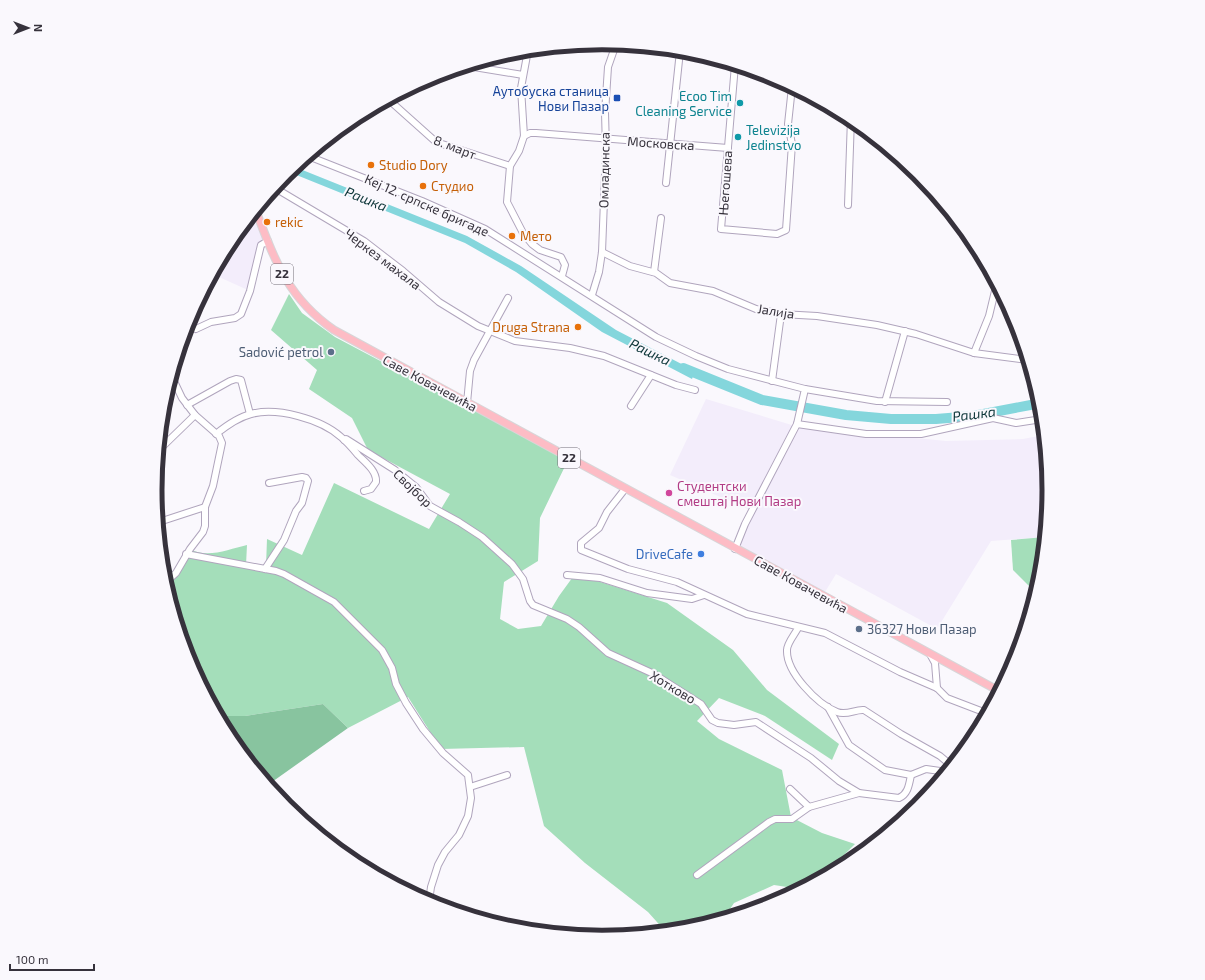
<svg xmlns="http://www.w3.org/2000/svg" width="1205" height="980" font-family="'Exo 2',sans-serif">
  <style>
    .built { fill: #f3edfb }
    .green { fill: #a4deba }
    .forest { fill: #88c49f }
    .water { fill: #84d6dc }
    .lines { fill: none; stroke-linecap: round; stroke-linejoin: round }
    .river { stroke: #84d6dc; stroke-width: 10 }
    .minor-casing { stroke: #b0a5bd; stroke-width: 8 }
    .major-casing { stroke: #d7d6d8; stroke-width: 9 }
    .minor { stroke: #fff; stroke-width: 6 }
    .major { stroke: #fdbcc5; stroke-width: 7 }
    .transit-dot { fill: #1a4fb4; stroke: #faf8fd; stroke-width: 1.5 }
    .culture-dot { fill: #0f9aa8; stroke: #faf8fd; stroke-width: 1.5 }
    .food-dot { fill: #e8710a; stroke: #faf8fd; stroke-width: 1.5 }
    .service-dot { fill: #5c6f8a; stroke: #faf8fd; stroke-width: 1.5 }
    .hotel-dot { fill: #d1479c; stroke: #faf8fd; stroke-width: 1.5 }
    .shop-dot { fill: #3f7fe0; stroke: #faf8fd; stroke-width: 1.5 }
    .labels { text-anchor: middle; stroke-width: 4; stroke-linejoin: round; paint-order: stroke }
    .shield { fill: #faf8fd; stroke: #716d76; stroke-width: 1 }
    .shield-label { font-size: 12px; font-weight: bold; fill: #36323c }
    .transit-label { font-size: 13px; fill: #164399; stroke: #faf8fd; text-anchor: end }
    .culture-label { font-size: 13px; fill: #0d838f; stroke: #faf8fd; text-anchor: end }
    .street-label { font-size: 13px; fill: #36323c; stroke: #faf8fd }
    .food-label { font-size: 13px; fill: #c56008; stroke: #faf8fd; text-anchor: start }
    .service-label { font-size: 13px; fill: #4e5e75; stroke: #faf8fd; text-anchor: end }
    .hotel-label { font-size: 13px; fill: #b23c85; stroke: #faf8fd; text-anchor: start }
    .shop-label { font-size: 13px; fill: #366cbe; stroke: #faf8fd; text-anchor: end }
    .water-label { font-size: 14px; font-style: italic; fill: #0d3639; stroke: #faf8fd }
    .rim { fill: none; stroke: #36323c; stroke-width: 5 }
  </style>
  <rect width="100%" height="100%" fill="#faf8fd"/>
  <g class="built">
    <polygon points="256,211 268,241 261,245 250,291 219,277 210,295 204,293 231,241"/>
    <polygon points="706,399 795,426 946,441 1023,439 1044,435 1049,490 1045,537 991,541 937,629 836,574 825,592 738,546 750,510 670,475"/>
  </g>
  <g class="green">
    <path d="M289,294L302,313L335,337L568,460L540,518L538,561L504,582L500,619L518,629L541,626L559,596L575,574L667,603L733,650L767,690L839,744L832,760L765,716L719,698L697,721L719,739L782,770L791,817L822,833L855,844L823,876L800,889L774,885L734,903L724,918L689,928L665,931L648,912L585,863L544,826L524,747L441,749L408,697L348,728L323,704L245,716H219L189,661L166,582L190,549C207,559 229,549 247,545L246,565L266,566L267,539L302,555L334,483L429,529L450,494L368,450L352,418L309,389L317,370L271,330Z"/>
    <polygon points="1045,537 1041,577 1036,593 1013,570 1011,540"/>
  </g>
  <polygon class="forest" points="323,704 348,728 272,782 290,797 283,802 231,738 219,716 245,716"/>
  <polygon class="water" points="295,167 467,236 521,266 616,330 695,371 692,379 602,332 516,272 465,243 289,172"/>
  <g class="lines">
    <polyline class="river" points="683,368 762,400 846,415 891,419 936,419 973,416 1041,403"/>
    <g class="minor-casing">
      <g id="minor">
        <polyline points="528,50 521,88 524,136 519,151 510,166 507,202 523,233 532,244 540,250 561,257 565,265 562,276"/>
        <polyline points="735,65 721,229 777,234 786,230 792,144 788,124 792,87"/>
        <polyline points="468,66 523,75"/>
        <polyline points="389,100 436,142 510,166"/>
        <polyline points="524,136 530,133 536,133 728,148"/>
        <polyline points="308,156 422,201 485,229 656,337 696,356 728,369 805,389 797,424 745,524 735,549"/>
        <polyline points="666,183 680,51"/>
        <polyline points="275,188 364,241 403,271 439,302 478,326 515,341 570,348 604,356 676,385 695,390"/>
        <polyline points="848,205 851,118"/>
        <polyline points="602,252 630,266 656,273 670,283 713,291 756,309 781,314 817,316 877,325 916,334 974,353 1028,360"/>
        <polyline points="654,272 661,218"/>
        <polyline points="592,295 599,272 602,252 606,148 605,113 608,67 616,44"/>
        <polyline points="196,329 211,322 235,318 241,314 250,291 261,245 268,241"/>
        <polyline points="974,353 989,316 995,291"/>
        <polyline points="178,357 180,356 182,350"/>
        <polyline points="173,380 176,373 176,364"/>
        <polyline points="772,381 781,314"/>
        <polyline points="805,389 877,401 947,402"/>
        <polyline points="885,402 905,331"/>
        <polyline points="467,403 470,371 474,360 508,298"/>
        <polyline points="187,405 230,381 236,379 241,380 250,414"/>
        <polyline points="631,406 651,375"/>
        <polyline points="797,424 866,434 921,434 993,418 1016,423 1042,419"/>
        <path d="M216,434C226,426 239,417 251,414C277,407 321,419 341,437C347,442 353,449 358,455C365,462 377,471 376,482L371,489L364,491"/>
        <path d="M344,440L346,439L395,470L416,487L430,506L459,522L482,537L512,564L523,579L530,601L533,605L567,619L579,627L608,653L654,674L668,683L701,704L712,720L718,723L734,725L756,722L811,758L839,781L859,793L899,798C908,794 909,785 911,775"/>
        <polyline points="159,450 195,415"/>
        <polyline points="625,489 607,512 599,528 581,543 581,550 628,569 677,582 747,614 825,633 900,672 937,688 947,698 981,711"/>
        <polyline points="159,522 205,507"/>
        <polyline points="186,554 276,571 284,574 334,602 382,650 392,668 396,684 406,703 423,729 443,753 468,775 471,798 468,816 459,835 445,852 438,865 431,887 429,901"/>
        <polyline points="265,569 284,540 296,511 302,503 308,481 306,478 302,477 269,483"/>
        <polyline points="567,575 600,578 647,593 692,599 704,595"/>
        <polyline points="166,582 176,573 190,549 203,532 205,526 205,507 213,486 222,443 219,436 195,415 182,398 172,377"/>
        <path d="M798,628C795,634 787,643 787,650C786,672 817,704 837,712C847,716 855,709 864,710L901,734L940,756L952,766"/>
        <polyline points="930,654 935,663 937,688"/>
        <polyline points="828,707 849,745 885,770 911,775 926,769 947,772"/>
        <polyline points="470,787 507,775"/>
        <polyline points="790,789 809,807 859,793"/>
        <polyline points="697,875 769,822 775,819 792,819 809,807"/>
      </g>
    </g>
    <g class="major-casing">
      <path id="major" d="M256,211C275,261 288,298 334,330L999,691"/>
    </g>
    <use href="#minor" class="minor"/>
    <use href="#major" class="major"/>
  </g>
  <rect class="transit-dot" x="613" y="94" width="8" height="8" rx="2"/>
  <g class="culture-dot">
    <circle cx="740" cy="103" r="4"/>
    <circle cx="738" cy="137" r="4"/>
  </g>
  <g class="food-dot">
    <circle cx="371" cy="165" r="4"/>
    <circle cx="423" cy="186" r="4"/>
    <circle cx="267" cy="222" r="4"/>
    <circle cx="512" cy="236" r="4"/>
    <circle cx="578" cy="327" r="4"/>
  </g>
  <g class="service-dot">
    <circle cx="331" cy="352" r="4"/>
    <circle cx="859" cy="629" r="4"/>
  </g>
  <circle class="hotel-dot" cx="669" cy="493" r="4"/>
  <circle class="shop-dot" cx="701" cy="554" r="4"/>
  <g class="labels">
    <g class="shield">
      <rect x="271" y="264" width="22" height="20" rx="3"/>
      <rect x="558" y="448" width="22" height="20" rx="3"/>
    </g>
    <g class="shield-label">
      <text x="282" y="278">22</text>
      <text x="569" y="462">22</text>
    </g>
    <g class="transit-label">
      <text x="609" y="96">Аутобуска станица<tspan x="609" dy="15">Нови Пазар</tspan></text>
    </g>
    <g class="culture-label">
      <text x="732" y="101">Ecoo Tim<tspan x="732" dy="15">Cleaning Service</tspan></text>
      <text x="746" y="135" text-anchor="start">Televizija<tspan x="746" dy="15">Jedinstvo</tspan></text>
    </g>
    <g class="street-label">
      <text transform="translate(661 143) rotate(4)" y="5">Московска</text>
      <text transform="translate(455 147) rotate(21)" y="5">8. март</text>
      <text transform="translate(604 170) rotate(-89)" y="5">Омладинска</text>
      <text transform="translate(725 183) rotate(-86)" y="5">Његошева</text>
      <text transform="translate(427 205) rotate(24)" y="5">Кеј 12. српске бригаде</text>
      <text transform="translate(383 259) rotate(37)" y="5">Черкез махала</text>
      <text transform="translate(776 311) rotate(9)" y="5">Јалија</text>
      <text transform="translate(430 383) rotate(28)" y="5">Саве Ковачевића</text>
      <text transform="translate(413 488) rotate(44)" y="5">Својбор</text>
      <text transform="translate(801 584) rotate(29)" y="5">Саве Ковачевића</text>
      <text transform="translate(673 687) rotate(31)" y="5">Хотково</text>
    </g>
    <g class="food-label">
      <text x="379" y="170">Studio Dory</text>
      <text x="431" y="191">Студио</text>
      <text x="275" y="227">rekic</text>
      <text x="520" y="241">Мето</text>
      <text x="570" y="332" text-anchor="end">Druga Strana</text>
    </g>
    <g class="service-label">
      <text x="323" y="357">Sadović petrol</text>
      <text x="867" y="634" text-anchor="start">36327 Нови Пазар</text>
    </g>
    <g class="hotel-label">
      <text x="677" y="491">Студентски<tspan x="677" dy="15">смештај Нови Пазар</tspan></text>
    </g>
    <g class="shop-label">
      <text x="693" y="559">DriveCafe</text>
    </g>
    <g class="water-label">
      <text transform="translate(366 199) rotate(22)" y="5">Рашка</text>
      <text transform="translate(650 352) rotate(26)" y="5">Рашка</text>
      <text transform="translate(974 414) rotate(-7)" y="5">Рашка</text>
    </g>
  </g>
  <path d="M0 0H1205V980H0ZM162 490a440 440 0 1 1 880 0a440 440 0 1 1-880 0Z" fill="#faf8fd" fill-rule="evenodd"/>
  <path class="rim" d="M162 490a440 440 0 1 1 880 0a440 440 0 1 1-880 0Z"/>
  <g transform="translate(28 28) rotate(90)" stroke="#faf8fd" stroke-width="3" paint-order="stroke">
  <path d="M0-3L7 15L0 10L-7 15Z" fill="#36323c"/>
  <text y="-6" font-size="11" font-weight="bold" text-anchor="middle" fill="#36323c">N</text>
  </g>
  <path d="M10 964v6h84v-6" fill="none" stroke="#36323c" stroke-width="2"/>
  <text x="16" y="964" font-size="12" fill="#36323c" stroke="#faf8fd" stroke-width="3" paint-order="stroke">100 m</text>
</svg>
